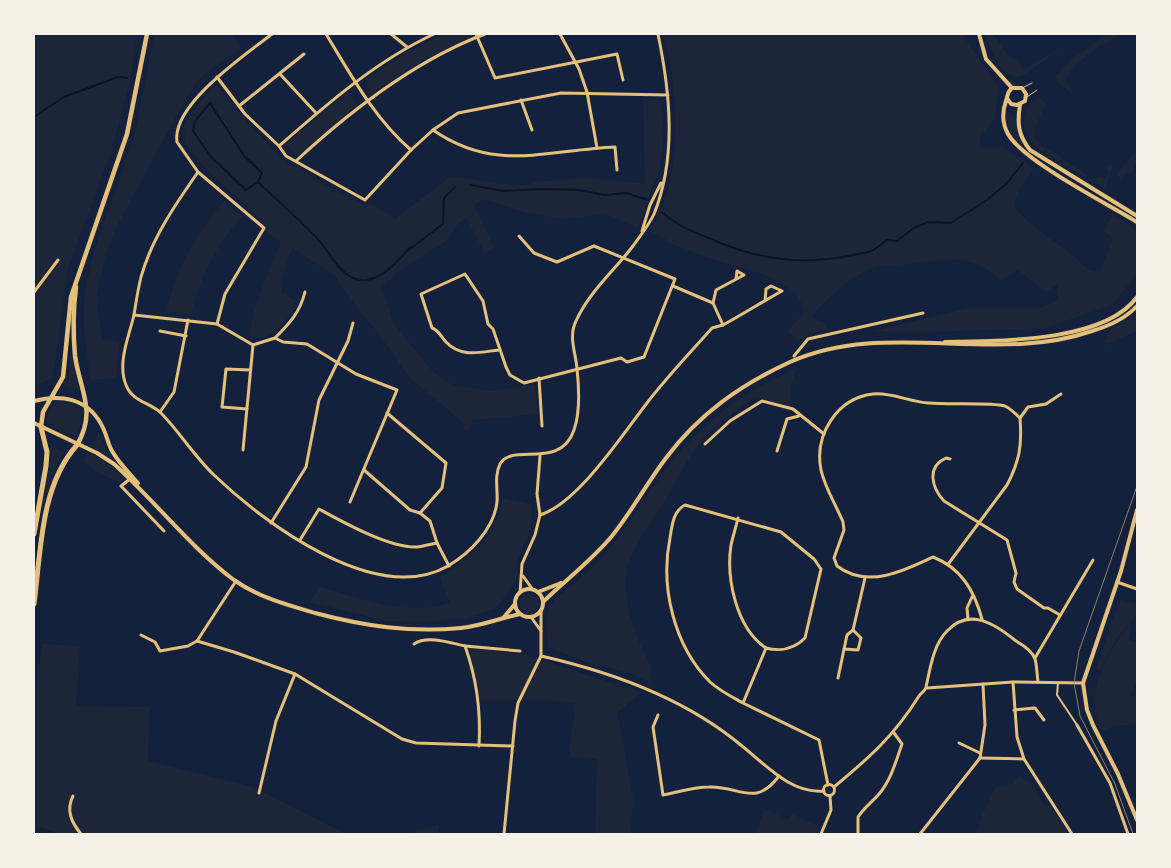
<svg xmlns="http://www.w3.org/2000/svg" width="1171" height="868" font-family="'Zilla Slab',serif">
  <style>
    .green { fill: #1d2539 }
    .lines { fill: none; stroke-linecap: round; stroke-linejoin: round }
    .stream { stroke: #0b132b; stroke-width: 2 }
    .service { stroke: #e5c07b; stroke-width: 1 }
    .pedestrian { stroke: #e5c07b; stroke-width: 2 }
    .minor { stroke: #e5c07b; stroke-width: 3 }
    .tertiary { stroke: #e5c07b; stroke-width: 4 }
    .secondary { stroke: #e5c07b; stroke-width: 4 }
    .primary { stroke: #e5c07b; stroke-width: 4.5 }
    .trunk { stroke: #e5c07b; stroke-width: 5 }
    .tram { stroke: #918062; stroke-width: 1 }
  </style>
  <rect width="100%" height="100%" fill="#14213d"/>
  <g class="green">
    <polygon points="34,34 137,34 131,77 111,152 68,268 53,378 34,386"/>
    <path d="M154,34H232L241,48L208,71L197,81L170,127L117,226L106,254L96,296L102,339L120,342L116,378L91,380C87,355 82,329 84,304C89,246 118,194 133,139C142,104 148,69 154,34Z"/>
    <polygon points="442,34 470,34 472,37 425,60 372,93 365,79 416,47"/>
    <path d="M663,34H962L999,88L995,119L980,137L981,148L1004,147L1034,168C1028,178 1013,195 1015,206C1017,217 1064,248 1074,256C1078,259 1081,265 1085,267C1089,270 1095,271 1100,272L1113,238L1103,231L1113,215L1054,178L1132,227L1137,234V274L1112,305L1045,328L900,333L874,331L972,307L1040,308L1058,300V284L1046,292L1018,270L1002,280C967,252 954,259 913,264C902,265 890,264 879,266C857,270 826,300 812,316L815,320L825,323L828,329L811,333L798,341L787,331L804,313C800,279 748,270 721,262C702,256 685,248 666,242V239L648,231C652,225 657,218 660,212C682,166 678,81 663,34Z"/>
    <path d="M986,34H993L1009,57L1016,59L1024,69L1068,44L1022,76C1002,82 989,48 986,34Z"/>
    <path d="M1107,34H1120C1106,43 1063,66 1067,84L1075,95L1058,83L1055,77L1072,59Z"/>
    <path d="M213,86H217L248,123L288,165L298,166L328,188L362,203L373,205L395,219L451,176C474,178 517,191 536,182L587,177L645,184L643,98L656,99L661,103L664,130L660,169L638,228L604,214L562,219L524,212L484,199L474,205L494,247L485,253L466,218L459,223L446,241L397,272L381,288L387,301L393,323L434,373L453,385L492,391L535,384L538,414L472,420L471,428L465,431L462,422L408,376L390,349L338,282L337,277L292,248L281,281V292L296,301C285,325 277,341 249,336C254,303 268,273 281,242L265,231L268,226L207,170L185,144L184,125L190,114Z"/>
    <polygon points="347,92 358,106 298,157 286,144"/>
    <path d="M1039,97L1046,103L1035,128V138L1042,146L1063,158L1059,162L1046,155L1047,152L1045,150L1043,153C1023,141 1014,110 1039,97Z"/>
    <path d="M1005,109L1015,117L1017,133L1031,154C1016,142 1004,129 1005,109Z"/>
    <polygon points="1133,153 1137,153 1137,161 1132,174 1127,172 1120,182 1118,173"/>
    <polygon points="1064,159 1092,179 1100,177 1105,179 1109,172 1106,169 1109,166 1112,167 1105,188 1062,164"/>
    <path d="M224,201L243,216C216,245 200,276 191,315L166,311C177,268 196,234 224,201Z"/>
    <polygon points="1137,314 1137,331 1107,344 1108,349 1104,341 1111,329"/>
    <polygon points="70,357 72,357 79,389 65,386 64,384 69,373"/>
    <path d="M796,368L791,387L789,406L755,397C739,409 721,420 707,435C691,452 681,472 670,492C652,524 620,555 626,595C628,608 632,623 637,636C642,652 655,664 650,682L627,672L589,663L548,647C548,635 545,619 549,609C555,595 582,579 593,567C625,535 645,495 673,460C710,415 744,393 796,368Z"/>
    <polygon points="55,401 69,403 81,410 81,424 76,436 63,432 47,422 49,411"/>
    <polygon points="98,433 100,434 109,457 91,447"/>
    <path d="M49,446L64,453C48,473 53,491 43,509L42,507L51,464Z"/>
    <polygon points="87,453 105,462 125,477 120,483 92,469 84,460"/>
    <path d="M503,498L532,505L531,530L518,558L517,581L495,609L463,618L427,622L386,621L309,602L320,587C363,599 406,617 450,603L440,577C477,551 491,544 503,498Z"/>
    <circle cx="529" cy="603" r="10"/>
    <polygon points="1120,599 1137,604 1137,613 1115,641 1100,671 1096,669"/>
    <path d="M1132,621L1128,640L1137,643V680L1131,695L1137,698V724L1113,726L1102,732C1082,693 1108,651 1132,621Z"/>
    <polygon points="42,644 80,646 76,706 150,707 148,761 253,787 346,834 56,834 53,831 38,827 34,834 34,703"/>
    <polygon points="464,647 521,654 641,692 621,710 617,710 633,796 631,834 595,834 597,759 570,757 570,741 576,704 548,700 477,701"/>
    <polygon points="1019,776 1031,784 1046,808 1050,805 1069,834 976,834 983,813 995,788 1012,784"/>
    <polygon points="765,809 789,820 792,814 819,826 815,834 755,834"/>
    <polygon points="439,825 439,834 414,834 416,830"/>
  </g>
  <g class="lines">
    <g class="stream">
      <polygon points="210,103 245,157 262,173 258,182 246,190 211,157 193,131 195,121"/>
      <polyline points="34,117 64,97 118,77 127,78"/>
      <path d="M258,182C279,202 302,222 322,244C331,255 339,272 353,278C375,288 398,262 410,247L407,251L443,224L444,198L455,187"/>
      <polyline points="470,185 503,191 543,189 580,190 604,195 626,193 648,200"/>
      <path d="M662,212C679,228 697,233 718,242C762,260 802,265 848,256C855,254 864,254 871,251C876,249 882,244 887,240L897,241L914,228L928,222L951,223L987,200L1007,183L1023,163"/>
    </g>
    <g class="service">
      <polyline points="1024,87 1032,83"/>
      <polyline points="1027,97 1037,90"/>
    </g>
    <polyline class="pedestrian" points="1058,683 1057,695 1077,725"/>
    <g class="minor">
      <path d="M326,34C351,75 374,118 411,150"/>
      <polyline points="391,34 407,47"/>
      <polyline points="476,34 495,78 617,54 623,80"/>
      <polyline points="560,34 579,69 587,92 597,148"/>
      <polyline points="280,74 316,113"/>
      <polyline points="217,77 245,114 279,146 286,156 365,200 411,150 433,130 458,113 561,93 668,95"/>
      <polyline points="521,100 532,130"/>
      <polyline points="239,106 304,54"/>
      <path d="M433,130C495,173 546,150 615,147L617,170"/>
      <path d="M279,146C327,104 376,61 434,34"/>
      <path d="M296,161C350,111 416,60 485,34"/>
      <path d="M198,172C175,205 152,238 141,277C138,289 136,302 134,315L217,324L253,345L275,338L283,342L307,344L356,374L397,390L350,502"/>
      <polyline points="642,231 650,205 661,183"/>
      <polyline points="34,292 58,260"/>
      <polyline points="713,303 716,290 744,275 737,271 736,279"/>
      <path d="M134,315C129,336 117,363 126,385C132,401 148,402 160,412C179,431 194,456 214,475C264,523 376,607 448,566C470,553 494,529 497,502C498,490 494,476 500,464C512,442 560,471 574,430C580,413 579,387 577,369C576,353 568,337 576,321C589,292 614,271 633,246C640,236 649,225 654,214C677,157 670,92 658,34"/>
      <path d="M217,324L225,294L264,228L198,172L177,142C171,105 246,54 272,34"/>
      <path d="M723,325C743,314 762,302 782,291L771,286L766,289L765,301"/>
      <polyline points="160,331 186,336"/>
      <path d="M275,338C290,323 300,312 305,292"/>
      <path d="M499,350C480,352 461,358 446,342C440,336 440,331 432,328L421,294L465,274L483,301L488,324L493,329L506,367L510,375L524,383L621,358L627,362L644,357L675,279L594,246L557,262L534,253L519,236"/>
      <polyline points="794,356 808,339 923,313"/>
      <polyline points="539,378 542,426"/>
      <polyline points="247,409 222,407 226,369 250,370"/>
      <polyline points="160,412 174,392 188,320"/>
      <polyline points="387,413 446,463 442,488 420,513"/>
      <polyline points="1020,418 1028,407 1046,404 1061,394"/>
      <polyline points="705,444 730,421 762,401 793,409 824,434"/>
      <polyline points="243,450 253,345"/>
      <polyline points="777,451 787,419 799,416"/>
      <path d="M950,459L946,458C926,467 932,488 944,501L1007,540L1016,573L1014,582L1017,589L1044,608H1048L1060,615"/>
      <polyline points="364,470 410,510 420,513 430,521 437,543 449,566"/>
      <polyline points="130,479 121,486 164,531"/>
      <path d="M540,515C578,503 622,435 647,403C667,377 690,353 712,328L723,325L713,303L673,286"/>
      <path d="M738,518C736,527 733,536 731,545C726,578 736,628 766,648"/>
      <polyline points="271,523 306,467 319,400 348,341 353,323"/>
      <path d="M300,540L319,509C343,522 389,548 417,547C424,546 431,544 437,543"/>
      <path d="M949,563L1007,485C1020,460 1022,445 1020,418C1015,413 1011,409 1005,406C991,402 946,405 929,403C910,402 891,392 873,394C837,398 814,435 821,470C825,488 836,505 843,522L844,530L834,558L837,566C867,589 904,571 933,557C961,568 974,590 982,619"/>
      <polyline points="523,576 533,590"/>
      <polyline points="1117,582 1137,589"/>
      <polyline points="520,593 522,564 535,535 540,515 537,494 540,456"/>
      <polyline points="531,617 541,631"/>
      <polyline points="968,619 967,608 972,597"/>
      <polyline points="141,635 155,642 160,651 188,646 197,641 236,581"/>
      <polyline points="197,641 234,652 295,674 402,739 416,743 513,746"/>
      <path d="M414,644C427,635 451,643 465,646C477,679 481,711 479,746"/>
      <polyline points="465,646 520,651"/>
      <polyline points="844,649 858,650 861,638 853,630"/>
      <path d="M541,656C612,672 686,699 742,746C766,765 791,794 824,791"/>
      <polyline points="1035,658 1093,560"/>
      <polyline points="838,678 847,635 853,630 865,578"/>
      <polyline points="1013,682 1017,737 1024,759 1072,834"/>
      <polyline points="927,688 1013,682 1083,683"/>
      <path d="M743,703C732,697 720,691 710,682C674,646 660,587 670,538C672,526 673,511 685,505L781,532L814,559L821,569L805,638C795,648 781,652 766,648L743,703L819,740L828,785"/>
      <polyline points="1014,710 1035,708 1044,720"/>
      <path d="M658,715L653,727L663,795C678,792 694,787 709,787C740,786 755,808 779,776"/>
      <polyline points="1077,725 1110,783 1128,834"/>
      <polyline points="959,743 980,753"/>
      <polyline points="980,758 1024,759"/>
      <circle cx="829" cy="790" r="5.5"/>
      <path d="M834,787C870,757 894,736 919,696C921,693 926,690 926,687C930,670 933,645 947,631C970,607 995,624 1016,641C1023,645 1033,652 1035,659C1037,666 1037,675 1038,682"/>
      <polyline points="259,793 276,721 295,674"/>
      <path d="M73,796C66,810 71,822 81,834"/>
      <polyline points="504,834 515,721 518,703 541,656 541,610"/>
      <polyline points="821,834 831,810 830,796"/>
      <path d="M858,834V817C864,808 872,802 879,794C891,780 896,761 902,744L894,733"/>
      <polyline points="920,834 980,758 985,725 983,684"/>
    </g>
    <g class="tertiary">
      <polyline points="979,34 986,59 1012,88"/>
      <path d="M1007,98L1011,104L1017,105L1025,101L1026,94L1022,88H1012C1007,92 1008,95 1006,101C1002,112 1002,123 1008,134C1023,161 1108,204 1137,222"/>
      <path d="M1020,105C1017,123 1018,135 1030,150L1137,216"/>
      <path d="M945,342C996,341 1104,343 1137,297"/>
      <path d="M34,401C60,394 87,398 101,424C106,432 107,441 111,449C117,461 129,473 138,483"/>
      <path d="M34,423L97,453L114,464C155,501 190,547 234,580C258,597 287,605 315,613C364,626 410,633 461,628C481,626 501,618 520,614"/>
      <circle cx="529" cy="603" r="14"/>
      <polyline points="538,592 561,583"/>
      <path d="M544,601C567,579 592,560 612,536C632,511 647,483 666,458C699,414 740,385 790,362C885,319 994,365 1092,331C1109,326 1125,319 1137,306"/>
      <polyline points="504,617 515,604"/>
    </g>
    <polyline class="secondary" points="1137,510 1121,571 1083,683 1087,710 1093,725 1118,774 1137,820"/>
    <g class="primary">
      <path d="M76,287C73,310 73,333 75,356C80,391 97,411 77,445"/>
      <polyline points="41,427 43,412 63,377 71,297 127,134 147,34"/>
    </g>
    <g class="trunk">
      <polyline points="34,534 46,466 47,452 41,427"/>
      <path d="M34,604C41,552 40,486 77,445"/>
    </g>
    <polyline class="tram" points="1133,834 1115,784 1080,716 1074,683 1079,651 1137,486"/>
  </g>
  <rect width="1171" height="868" fill="none" stroke="#f6f1e7" stroke-width="70"/>
</svg>
